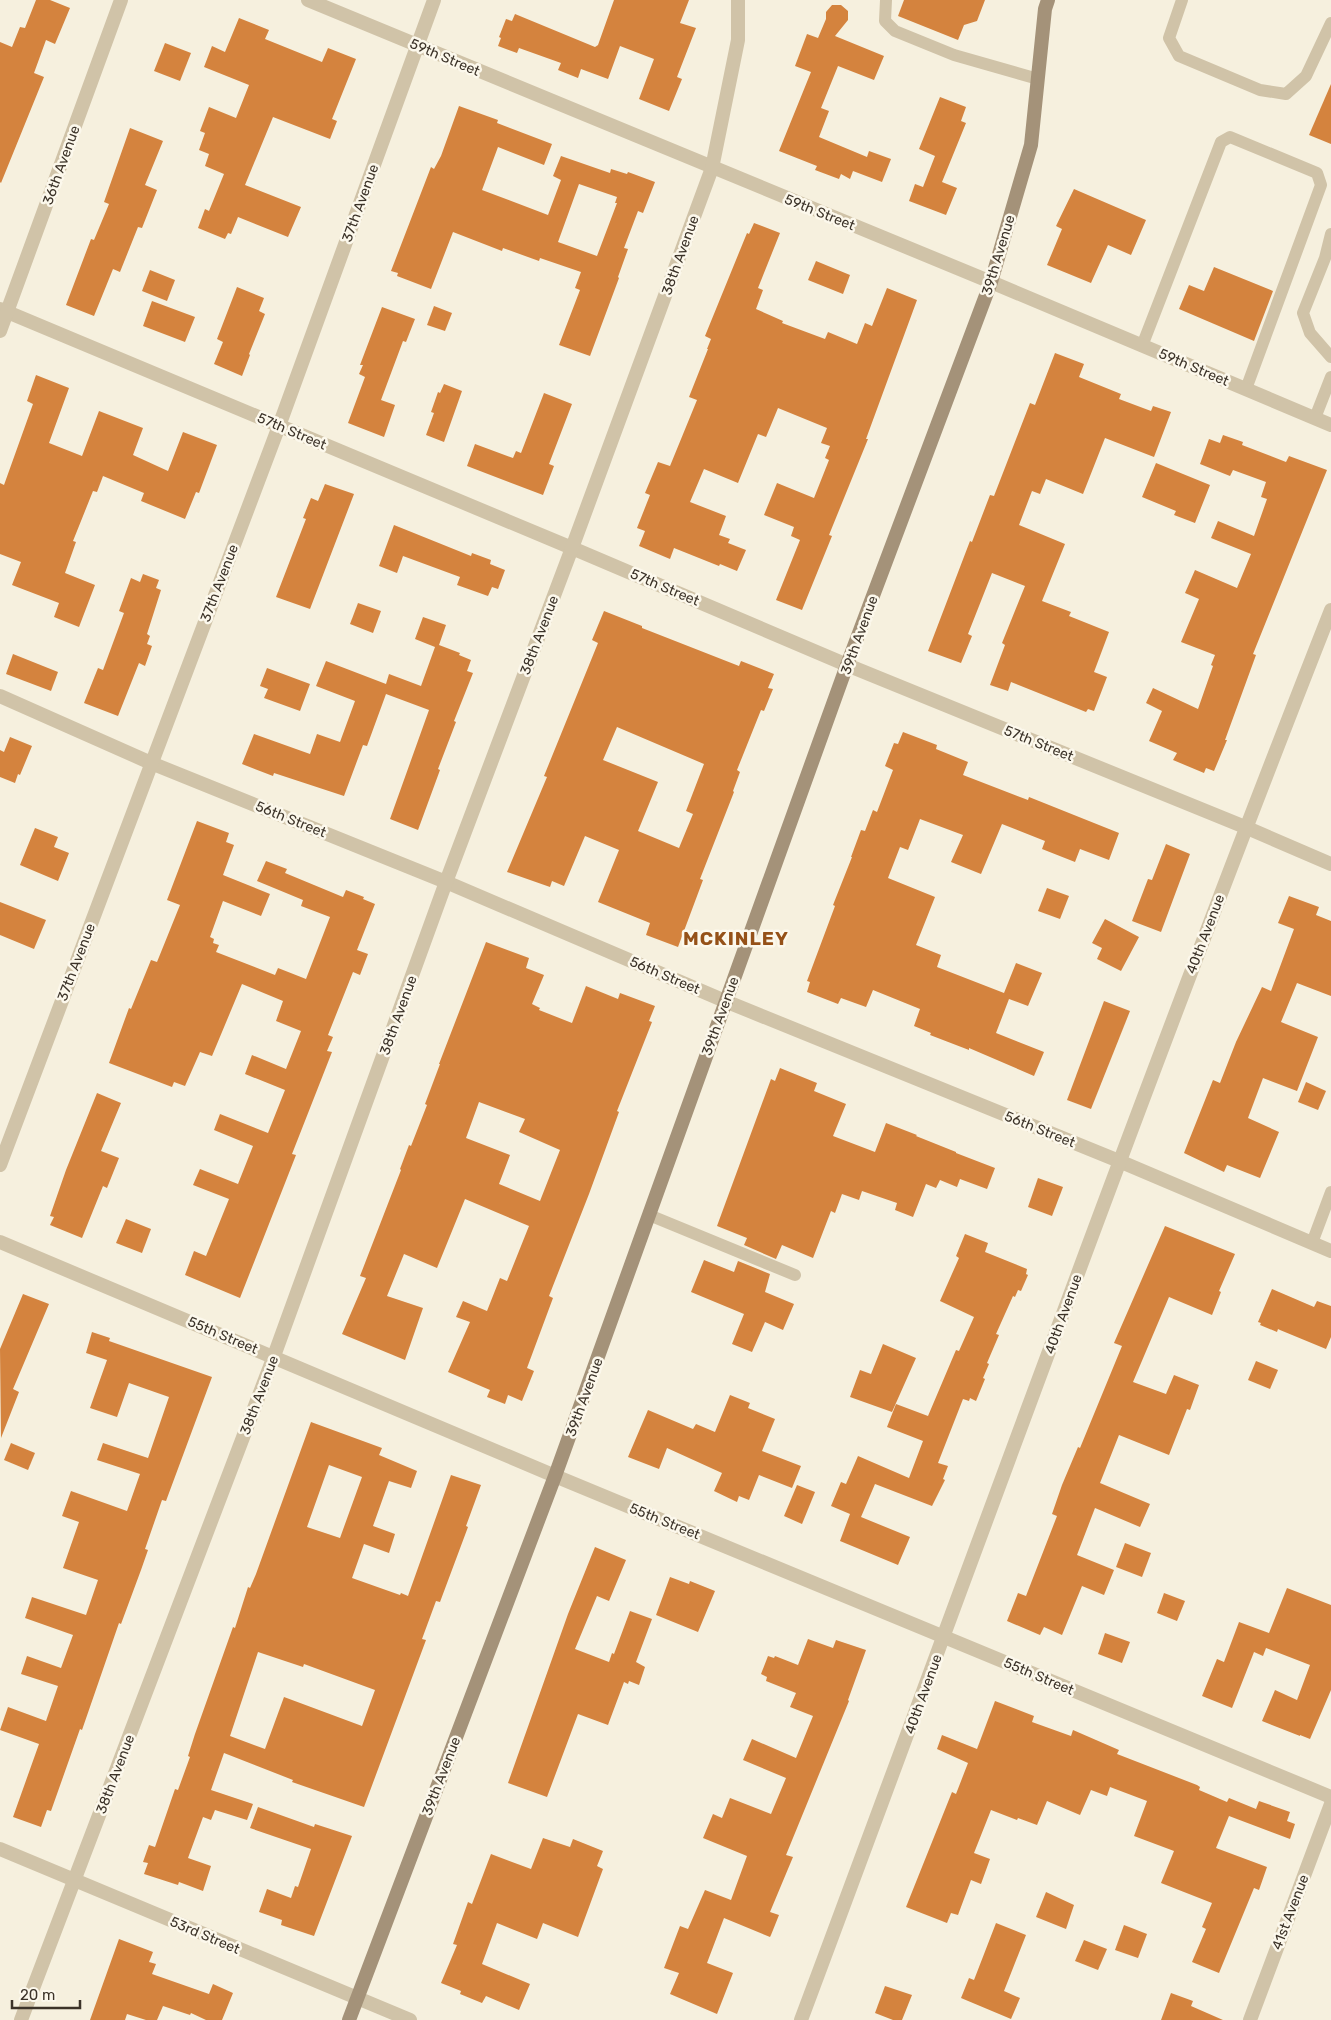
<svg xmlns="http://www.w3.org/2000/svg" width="1331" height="2020" font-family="Rubik,sans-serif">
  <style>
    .building { fill: #d4833e; fill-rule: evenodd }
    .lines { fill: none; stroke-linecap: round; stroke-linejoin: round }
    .service { stroke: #d0c3a8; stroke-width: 12 }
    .minor { stroke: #d0c3a8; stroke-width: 14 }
    .secondary { stroke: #a49279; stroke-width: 14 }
    .labels { text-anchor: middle; stroke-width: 5; stroke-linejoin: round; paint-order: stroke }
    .street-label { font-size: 14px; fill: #3c3329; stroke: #fcf8ec }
    .district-label { font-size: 19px; font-weight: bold; letter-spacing: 1px; fill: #955118; stroke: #fcf8ec }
  </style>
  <rect width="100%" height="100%" fill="#f6f0de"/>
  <g class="building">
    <polygon points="36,0 50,0 70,8 55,44 46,40 34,73 44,77 1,183 0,182 0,42 12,47 20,27 25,28"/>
    <polygon points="614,0 689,0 680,23 696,28 677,77 682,79 669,111 639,99 654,59 620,46 608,79 581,69 578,78 558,70 561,63 519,48 517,53 498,46 501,38 499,37 506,19 512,21 515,14 595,47 598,45"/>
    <polygon points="904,0 985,0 977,21 964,25 958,40 898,16"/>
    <polygon points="832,5 841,5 848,11 848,20 835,36 884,56 874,80 838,66 821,108 829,111 819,137 867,157 869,151 891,159 882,182 853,171 850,179 841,174 839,179 815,170 817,166 779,151 811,72 795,66 807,34 818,38 826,19 826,12"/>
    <polygon points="239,18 269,30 265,39 322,62 328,48 356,59 332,119 337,121 330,139 273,117 245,185 301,207 288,237 238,217 231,234 228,233 225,239 198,228 205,209 209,211 224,174 205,166 209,154 199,150 205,133 200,131 209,107 236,118 249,85 204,67 212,46 225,52"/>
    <polygon points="165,43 191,53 180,81 154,71"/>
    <polygon points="1331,84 1331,144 1309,135"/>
    <polygon points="940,97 966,107 961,121 966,123 942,182 957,188 946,215 909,201 915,184 923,187 935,156 919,149"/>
    <path d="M459,106L498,120L497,123L552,144L544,165L498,147L482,190L548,215L561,180L553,176L561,156L610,173L611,169L627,174L628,172L655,182L643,213L638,211L624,248L628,249L618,277L619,278L590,356L559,345L580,290L575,288L581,272L540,258L539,261L503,248L502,251L453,232L431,289L397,276L398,273L391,271L431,167L434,169L441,156ZM579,184L617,197L615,203H617L597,256L558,242Z"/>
    <polygon points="130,128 163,141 145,185 157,190 142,228 138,227 120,272 113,269 94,316 66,305 91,239 94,240 109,204 104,202"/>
    <polygon points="1074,189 1146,220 1131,255 1108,245 1091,283 1047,265 1062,229 1056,226"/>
    <polygon points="754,223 780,233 758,288 763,290 756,309 783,321 782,323 825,339 828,332 857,344 865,323 872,326 887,288 917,300 866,439 868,439 829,535 832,536 802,610 776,600 800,540 791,536 794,527 764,515 777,483 814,498 829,460 825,458 830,446 821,443 827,428 778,408 766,437 758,434 738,483 704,469 690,502 726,516 719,535 730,539 728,543 746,550 737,571 720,564 719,566 674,548 670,559 639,546 645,531 637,528 650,495 645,493 658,462 670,466 697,400 689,397 708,349 707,349 711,339 705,336 747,233 749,234"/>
    <polygon points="816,261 850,275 843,294 808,280"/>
    <polygon points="1214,267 1273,291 1254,341 1179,309 1189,285 1204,291"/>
    <polygon points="150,270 175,280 167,301 142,291"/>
    <polygon points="237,287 264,298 259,311 265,314 249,354 250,355 242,376 214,364 223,342 217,339"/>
    <polygon points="152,301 195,317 185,342 143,326"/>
    <polygon points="434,306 452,313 445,331 427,325"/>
    <polygon points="382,307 415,319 406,342 403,341 381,400 395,405 384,437 348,423 365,377 359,374 363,365 360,365"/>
    <polygon points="1055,353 1084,364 1079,377 1121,394 1119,399 1151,411 1153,406 1171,412 1154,457 1105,438 1083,494 1046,479 1040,494 1032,491 1019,525 1065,544 1042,601 1071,612 1069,616 1109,632 1094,672 1107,677 1094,711 1088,709 1086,712 1011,682 1008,691 990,685 1005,645 1002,643 1025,586 992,573 968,634 972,636 961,663 928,651 970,541 972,542 990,495 994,496 1030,403 1035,405"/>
    <polygon points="36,375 69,388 49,443 82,456 99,411 143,428 133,455 168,471 183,432 217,445 199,493 196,492 185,519 141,501 144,493 103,476 97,492 93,491 73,541 76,542 65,573 95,585 79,627 54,617 59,603 12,585 21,562 0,554 0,483 4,485 33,404 27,401"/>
    <polygon points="444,384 462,391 444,442 426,435 434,413 431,412 438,392 440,393"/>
    <polygon points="544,393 572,404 549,464 554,466 543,495 467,466 475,444 513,458 516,451 521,453"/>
    <polygon points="1223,435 1243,442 1242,445 1286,462 1289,456 1327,470 1253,654 1256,655 1225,740 1227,740 1214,771 1206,768 1204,773 1173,760 1177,753 1149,741 1162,711 1146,703 1153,688 1198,709 1213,666 1211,665 1215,655 1181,642 1199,599 1185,593 1195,570 1237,588 1251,554 1211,538 1218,521 1254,536 1267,499 1261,497 1266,482 1233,470 1230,476 1200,464 1209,439 1220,443"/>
    <polygon points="1156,463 1210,485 1195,523 1174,515 1176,511 1142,497"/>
    <polygon points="325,484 354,494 310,609 276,597 306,519 303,518 311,498 318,501"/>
    <polygon points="394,525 471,556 472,553 491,560 490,564 505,570 498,589 492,587 488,596 457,585 460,577 403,556 397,573 379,566"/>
    <polygon points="143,574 159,580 156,588 161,590 147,634 150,636 147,644 152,646 145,666 139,663 118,716 84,703 98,668 103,670 124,613 119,611 131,578 140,582"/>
    <polygon points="358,603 381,611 373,633 350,624"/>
    <path d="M604,611L642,626V628L739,666L741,661L774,674L768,688L773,689L764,711L761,710L737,770L740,772L733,791L734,792L700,879L703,880L678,947L646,935L650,923L598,902L619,850L585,836L564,886L552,881L550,887L507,872L547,777L544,776L598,643L592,640ZM617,727L704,764L686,811L693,814L679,848L638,831L658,782L603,760Z"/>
    <polygon points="423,617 446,625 439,645 460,653 459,655 471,660 467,671 473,673 454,721 456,722 438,769 440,770 418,830 390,819 429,710 386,694 367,746 363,745 344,796 274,773 273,776 242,764 254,734 310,754 317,734 340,742 355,701 316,686 326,661 386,684 389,674 421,686 435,647 415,639"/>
    <polygon points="13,654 58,672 51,691 6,674"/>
    <polygon points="267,668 310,684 300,711 264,698 268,689 260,686"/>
    <polygon points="903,732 937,745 936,749 968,762 963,775 1028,800 1029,797 1119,833 1109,860 1080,849 1075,862 1042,849 1045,841 1002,824 981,874 951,862 963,835 920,819 908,850 900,847 888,878 935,897 916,945 941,955 937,967 1004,993 1016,963 1042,973 1028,1006 1009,999 996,1033 1044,1052 1034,1076 969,1048 969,1050 930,1035 931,1033 914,1026 920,1009 873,990 866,1007 841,998 838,1004 807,992 810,982 807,981 835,906 833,905 852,857 851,857 861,830 865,831 873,810 877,812 893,770 885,766 894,743 898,744"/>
    <polygon points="10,737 32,746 20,775 18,774 15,783 0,777 0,750 4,752"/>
    <polygon points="197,821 229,833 226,842 234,845 223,875 270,894 261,916 223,901 210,937 214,939 213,943 219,945 216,952 275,975 278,968 306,979 330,917 301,906 303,900 257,881 266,861 287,869 285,873 343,897 346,890 364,897 363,899 375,904 357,950 368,954 360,975 353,972 328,1035 333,1037 327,1051 332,1052 292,1154 296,1155 240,1298 185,1275 194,1251 206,1256 229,1199 193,1185 200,1169 238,1184 253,1146 214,1130 220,1114 268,1133 285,1090 245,1074 252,1055 286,1069 301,1031 276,1021 283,1001 242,984 212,1056 200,1052 185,1086 174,1082 172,1087 109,1063 129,1008 131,1009 151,960 157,962 180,905 167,900"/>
    <polygon points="35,828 58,837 54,847 69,853 58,881 20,865"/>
    <polygon points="1166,844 1190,854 1161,932 1132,921 1148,879 1152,880"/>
    <polygon points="1047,888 1069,896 1060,919 1038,911"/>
    <polygon points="1289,896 1319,907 1316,915 1331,921 1331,996 1297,983 1281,1022 1318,1037 1297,1091 1263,1078 1248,1118 1279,1132 1260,1178 1227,1165 1224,1172 1184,1153 1213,1080 1220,1083 1236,1042 1262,987 1271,991 1294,929 1278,923"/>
    <polygon points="0,902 46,920 34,949 0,935"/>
    <polygon points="1105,919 1139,937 1121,971 1097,959 1102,948 1092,943"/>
    <path d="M486,942L529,958L526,968L544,975L532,1004L540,1008L539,1010L572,1023L586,986L618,999L620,993L655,1006L649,1021L652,1022L617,1111L619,1112L589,1194L549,1296L553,1298L527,1368L534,1371L522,1401L508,1395L505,1404L487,1397L490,1390L448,1372L470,1322L456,1317L463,1301L487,1311L500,1278L507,1281L529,1226L465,1199L437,1268L404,1254L387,1296L423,1308L405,1360L342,1334L366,1278L360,1276L401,1170L400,1169L409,1145L411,1146L427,1105L425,1104L440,1064H439ZM479,1102L525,1119L519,1132L560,1150L540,1201L499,1184L510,1155L466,1138Z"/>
    <polygon points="1104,1001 1130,1011 1091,1109 1067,1100"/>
    <polygon points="780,1068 817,1083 814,1091 846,1104 833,1136 875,1152 886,1123 917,1135 916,1136 956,1152 956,1153 995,1168 987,1189 960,1179 957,1187 940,1180 936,1188 926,1184 913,1217 895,1210 897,1203 862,1191 859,1200 842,1194 835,1213 831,1211 813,1258 782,1245 776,1259 744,1245 747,1238 717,1226 771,1079 775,1081"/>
    <polygon points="1306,1082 1326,1091 1318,1110 1298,1102"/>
    <polygon points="97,1093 121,1103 101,1151 119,1158 107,1188 103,1186 82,1238 50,1225 54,1217 50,1216 66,1170"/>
    <polygon points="1038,1178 1063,1187 1052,1216 1028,1207"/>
    <polygon points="126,1219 151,1229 142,1253 116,1243"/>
    <polygon points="1165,1226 1235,1254 1219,1291 1221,1292 1212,1315 1169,1297 1133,1382 1166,1394 1174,1375 1199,1385 1190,1410 1187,1409 1169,1455 1119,1435 1100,1483 1150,1504 1140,1527 1095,1508 1077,1555 1114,1570 1104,1595 1082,1586 1062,1635 1044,1627 1040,1635 1007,1621 1018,1593 1026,1596 1057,1516 1052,1514 1062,1485 1078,1447 1080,1448 1122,1346 1114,1343"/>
    <polygon points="965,1234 988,1243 985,1252 1027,1269 1026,1274 1028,1275 1021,1291 1018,1290 1015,1297 1013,1296 996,1334 999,1335 987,1363 989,1364 983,1378 985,1379 976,1401 970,1398 969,1401 963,1399 938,1463 948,1466 943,1479 945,1480 932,1506 875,1484 861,1517 910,1537 898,1565 840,1541 850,1514 831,1506 841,1482 846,1484 858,1456 909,1478 923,1441 887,1427 896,1404 928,1416 956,1350 959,1351 974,1317 940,1301 959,1258 956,1256"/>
    <polygon points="704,1260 734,1272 738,1261 770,1274 765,1292 794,1304 783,1330 765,1322 752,1352 732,1344 744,1314 691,1292"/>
    <polygon points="1272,1289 1314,1307 1317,1301 1331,1306 1331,1337 1326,1349 1280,1330 1278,1329 1277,1332 1260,1325 1261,1323 1258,1322"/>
    <polygon points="23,1294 49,1304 13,1389 19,1392 1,1438 0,1349"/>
    <polygon points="92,1332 110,1338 109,1341 212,1377 166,1501 162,1500 145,1549 148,1550 141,1570 121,1624 119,1623 82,1730 80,1729 51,1811 47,1810 41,1827 13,1817 39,1744 0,1730 8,1707 46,1721 58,1686 21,1674 27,1656 61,1668 73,1635 25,1618 32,1597 86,1615 98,1580 63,1568 79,1522 62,1516 71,1491 127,1511 140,1474 97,1460 103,1443 148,1458 169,1397 129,1383 117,1417 90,1408 107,1360 86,1353"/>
    <polygon points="883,1344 916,1358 892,1412 850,1397 860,1370 871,1374"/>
    <polygon points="1256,1361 1278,1370 1270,1389 1248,1380"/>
    <polygon points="730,1395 750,1403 748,1408 775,1419 762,1451 801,1466 792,1488 759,1475 749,1500 739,1496 737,1502 714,1491 722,1473 667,1448 659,1469 628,1457 648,1410 693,1429 696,1424 715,1432"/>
    <path d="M311,1422L382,1448L379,1455L417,1471L411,1488L389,1481L373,1526L395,1534L389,1553L364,1544L352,1578L400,1595L401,1593L408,1596L451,1475L481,1485L466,1526L468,1527L440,1602L436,1601L422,1639L426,1640L364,1807L292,1782L293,1780L224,1753L211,1790L253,1804L247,1820L215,1810L211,1820L203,1817L188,1858L211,1866L203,1891L179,1882L178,1885L144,1874L148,1863L143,1862L149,1845L155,1847L175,1789L178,1790L190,1757L188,1756L195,1734L233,1627L235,1628L248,1587L250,1588L256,1574ZM329,1465L362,1477L340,1538L307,1527ZM258,1652L303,1667L304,1664L375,1690L362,1726L284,1697L265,1749L230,1736Z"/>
    <polygon points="11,1443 35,1453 28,1470 4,1460"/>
    <polygon points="797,1485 815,1492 802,1524 784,1516"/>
    <polygon points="1125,1543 1151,1553 1142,1577 1116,1567"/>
    <polygon points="595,1547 626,1560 609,1601 597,1596 575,1649 609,1662 612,1653 614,1654 630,1611 652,1619 636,1662 645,1667 639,1685 629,1681 628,1684 624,1682 608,1725 578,1714 547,1797 508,1783 568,1614"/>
    <polygon points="670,1577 689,1584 690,1581 715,1591 698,1632 656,1615"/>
    <polygon points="1287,1588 1331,1605 1331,1690 1310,1739 1300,1735 1300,1736 1262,1721 1275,1690 1297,1700 1310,1665 1266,1648 1263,1656 1254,1652 1232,1708 1202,1696 1217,1659 1224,1662 1239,1622 1269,1633"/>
    <polygon points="1164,1593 1185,1601 1177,1621 1157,1613"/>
    <polygon points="1105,1633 1130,1642 1122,1663 1098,1654"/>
    <polygon points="808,1639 833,1648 836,1640 866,1650 848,1700 849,1701 786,1855 793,1857 770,1912 779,1915 771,1935 770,1937 724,1918 707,1963 733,1973 717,2014 670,1994 679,1973 664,1968 680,1926 688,1929 705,1890 731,1900 747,1856 703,1838 713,1814 722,1818 730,1798 771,1814 786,1778 743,1760 752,1739 796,1758 813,1716 790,1707 796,1693 766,1681 767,1677 761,1674 768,1656 774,1658 775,1656 798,1665"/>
    <polygon points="995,1701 1034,1716 1032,1722 1071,1736 1073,1730 1119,1750 1117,1754 1197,1785 1200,1787 1199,1790 1227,1802 1229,1798 1256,1809 1259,1801 1290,1812 1287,1821 1295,1824 1290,1839 1229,1816 1216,1848 1267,1867 1259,1890 1254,1888 1219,1973 1192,1962 1206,1929 1202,1927 1212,1903 1161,1883 1174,1851 1134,1836 1147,1801 1110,1787 1107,1796 1091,1790 1080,1815 1047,1801 1037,1825 1018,1818 1017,1820 991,1810 974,1853 990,1859 981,1884 971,1880 958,1915 951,1913 947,1923 906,1907 952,1792 956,1794 968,1763 937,1749 942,1735 977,1749"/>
    <polygon points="258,1807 314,1827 315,1824 352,1836 314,1936 281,1925 282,1920 259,1912 267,1889 291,1898 295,1886 298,1887 311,1849 250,1828"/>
    <polygon points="543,1838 570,1847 573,1839 603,1851 597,1866 603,1869 578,1937 543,1923 537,1939 497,1923 482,1964 530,1984 519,2010 486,1996 482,2003 460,1994 461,1991 441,1983 457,1945 453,1944 468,1902 472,1904 491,1854 531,1869"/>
    <polygon points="1046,1892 1074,1905 1066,1929 1036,1917"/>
    <polygon points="996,1923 1026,1935 1004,1991 1020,1998 1011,2019 961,1998 969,1978 974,1980"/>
    <polygon points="1124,1925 1147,1934 1138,1958 1115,1950"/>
    <polygon points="119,1939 153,1952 149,1962 156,1964 152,1974 209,1994 213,1984 233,1993 222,2020 206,2020 191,2013 190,2015 163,2006 157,2020 146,2020 127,2014 125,2020 90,2020"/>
    <polygon points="1084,1940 1107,1949 1098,1970 1075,1961"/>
    <polygon points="885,1986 912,1995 902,2020 893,2020 875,2013"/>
    <polygon points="1171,1993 1193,2001 1191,2006 1223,2020 1161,2020"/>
  </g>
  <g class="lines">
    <g class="service">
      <polyline points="886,0 885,21 895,31 954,55 1038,79"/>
      <polyline points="1182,0 1169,38 1179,56 1260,90 1286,94 1306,76 1331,23"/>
      <polyline points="1331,234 1325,258 1303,313 1310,333 1331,357"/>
      <polyline points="1142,346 1221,142 1230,137 1317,173 1321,185 1246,389"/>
      <polyline points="1315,418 1331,377"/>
      <polyline points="649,1215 795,1275"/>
      <polyline points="1312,1243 1331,1192"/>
    </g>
    <g class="minor">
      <polyline points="308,0 991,282 1331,425"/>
      <polyline points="0,309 572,548 847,665 1245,827 1331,864"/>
      <polyline points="0,331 121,0"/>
      <polyline points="0,696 151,763 446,882 725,1001 1119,1161 1331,1251"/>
      <polyline points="0,1165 279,426 434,0"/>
      <polyline points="0,1242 555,1476 1331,1797"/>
      <polyline points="0,1849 410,2020"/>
      <polyline points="21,2020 274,1356 446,882 572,548 712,168 738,40 738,0"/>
      <path d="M801,2020C977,1549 1147,1077 1331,610"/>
      <polyline points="1250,2020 1331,1804"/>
    </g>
    <polyline class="secondary" points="349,2020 555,1476 847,665 991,282 1031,145 1045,9 1048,0"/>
  </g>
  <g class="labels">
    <g class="street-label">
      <text transform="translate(445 57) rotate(23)" y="5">59th Street</text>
      <text transform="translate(61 165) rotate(-70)" y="5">36th Avenue</text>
      <text transform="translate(360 203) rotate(-70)" y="5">37th Avenue</text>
      <text transform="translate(820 212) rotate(22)" y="5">59th Street</text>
      <text transform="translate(680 255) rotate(-70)" y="5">38th Avenue</text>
      <text transform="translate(998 255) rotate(-73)" y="5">39th Avenue</text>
      <text transform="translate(1194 367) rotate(23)" y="5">59th Street</text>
      <text transform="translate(292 431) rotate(23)" y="5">57th Street</text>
      <text transform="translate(219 583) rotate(-69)" y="5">37th Avenue</text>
      <text transform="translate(665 587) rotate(23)" y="5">57th Street</text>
      <text transform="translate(539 635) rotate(-69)" y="5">38th Avenue</text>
      <text transform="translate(859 635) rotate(-70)" y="5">39th Avenue</text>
      <text transform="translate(1039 743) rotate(22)" y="5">57th Street</text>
      <text transform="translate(291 819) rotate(22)" y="5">56th Street</text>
      <text transform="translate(1205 934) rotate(-69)" y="5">40th Avenue</text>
      <text transform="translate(76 962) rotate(-69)" y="5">37th Avenue</text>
      <text transform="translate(665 975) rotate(23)" y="5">56th Street</text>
      <text transform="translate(398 1015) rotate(-70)" y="5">38th Avenue</text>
      <text transform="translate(720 1016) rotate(-70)" y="5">39th Avenue</text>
      <text transform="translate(1040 1129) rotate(22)" y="5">56th Street</text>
      <text transform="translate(1063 1314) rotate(-70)" y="5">40th Avenue</text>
      <text transform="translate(223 1335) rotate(23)" y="5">55th Street</text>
      <text transform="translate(259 1395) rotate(-69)" y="5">38th Avenue</text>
      <text transform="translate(584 1397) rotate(-70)" y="5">39th Avenue</text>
      <text transform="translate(665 1521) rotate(22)" y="5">55th Street</text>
      <text transform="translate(1039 1676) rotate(23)" y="5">55th Street</text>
      <text transform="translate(923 1694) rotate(-70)" y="5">40th Avenue</text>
      <text transform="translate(115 1774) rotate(-69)" y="5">38th Avenue</text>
      <text transform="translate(441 1776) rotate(-69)" y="5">39th Avenue</text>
      <text transform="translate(1290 1912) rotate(-69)" y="5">41st Avenue</text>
      <text transform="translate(205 1935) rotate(23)" y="5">53rd Street</text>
    </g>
    <g class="district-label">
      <text x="736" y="945">MCKINLEY</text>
    </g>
  </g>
  <path d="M12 2000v8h68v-8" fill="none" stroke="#3c3329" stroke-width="2.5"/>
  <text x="20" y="2000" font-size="15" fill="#3c3329" stroke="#fcf8ec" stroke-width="4" paint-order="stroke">20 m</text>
</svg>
